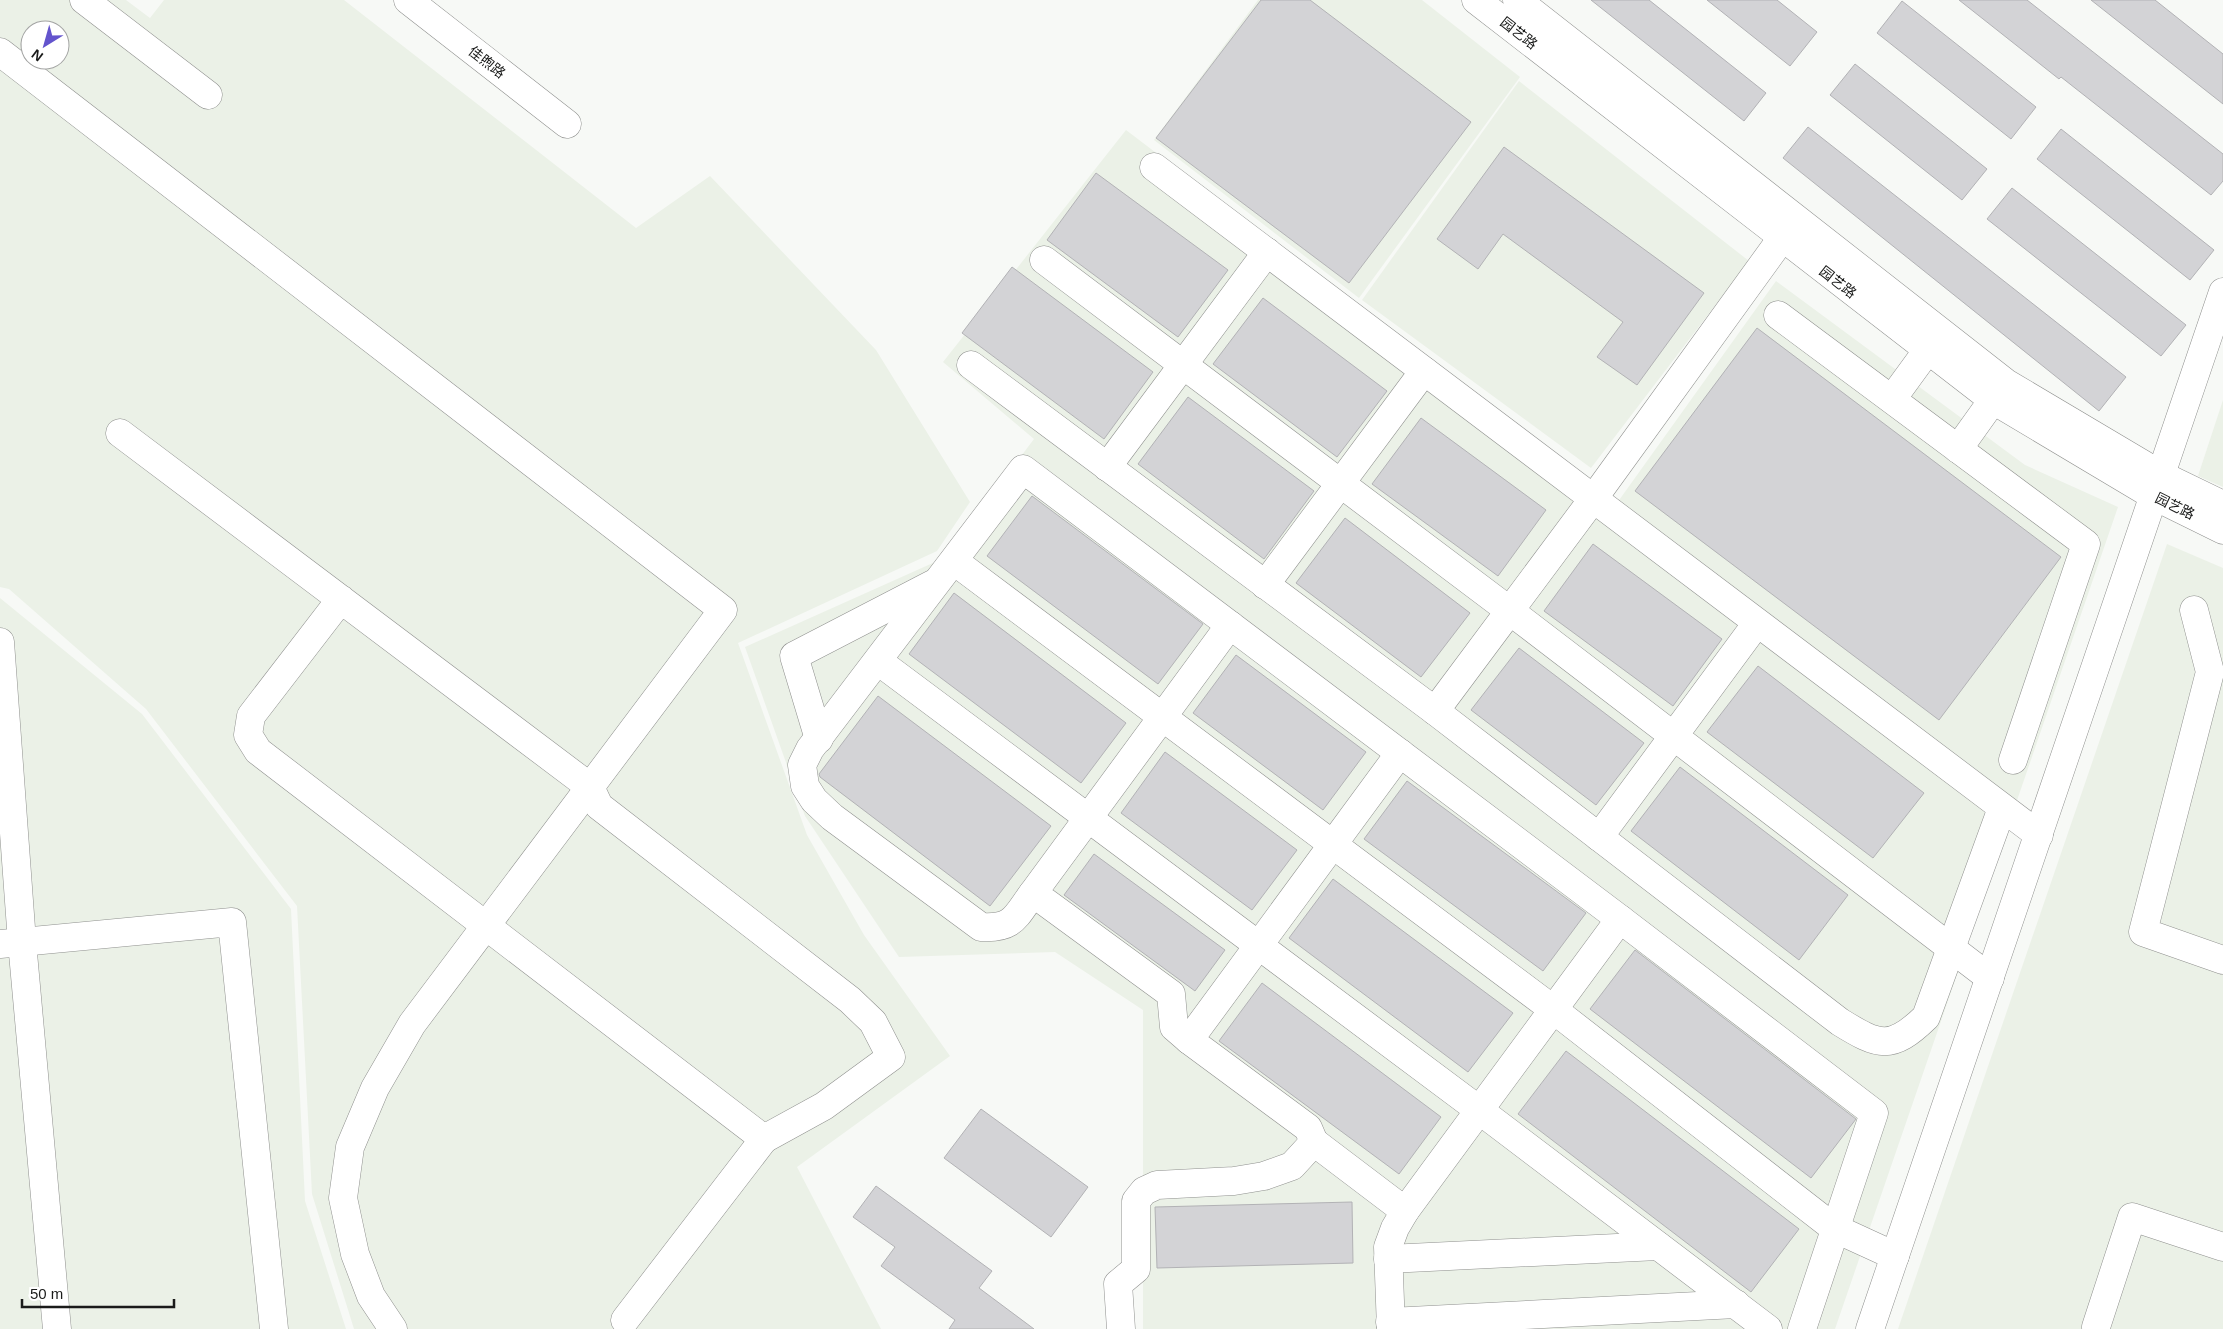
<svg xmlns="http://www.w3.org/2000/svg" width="2223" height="1329" font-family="Arial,'Noto Sans SC',sans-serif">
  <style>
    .built { fill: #ebf1e7; fill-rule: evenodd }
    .building { fill: #d3d3d6; stroke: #b2b2b5 }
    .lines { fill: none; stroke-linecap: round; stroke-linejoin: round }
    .minor-casing { stroke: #8f908e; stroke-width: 29 }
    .minor { stroke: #fff; stroke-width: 28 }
    .labels { text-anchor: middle; stroke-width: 5; stroke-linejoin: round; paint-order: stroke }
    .street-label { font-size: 14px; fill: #1a1b1a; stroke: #fff }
  </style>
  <rect width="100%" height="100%" fill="#f7f9f6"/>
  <g class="built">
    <path d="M0,0H126L150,18L164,0H344L636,228L710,176L876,350L970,502L937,551L738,643L807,835L864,935L950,1056L797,1167L881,1329H354L312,1194L297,906L146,709L9,589L0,587ZM30,30H60V60H30Z"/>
    <polygon points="1258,0 1422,0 1520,77 1359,298 1154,140"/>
    <polygon points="1519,81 1749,261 1591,468 1362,300"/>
    <polygon points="1126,130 1617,503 1776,281 2025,465 2118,507 1835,1329 1143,1329 1143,1010 1055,952 899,957 805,816 745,647 944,558 1034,439 943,362"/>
    <polygon points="2223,400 2223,487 2198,476"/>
    <polygon points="2167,544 2223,568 2223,1329 1898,1329"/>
    <polygon points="0,598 142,714 291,909 305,1201 346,1329 0,1329"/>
  </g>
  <g class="building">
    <polygon points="1261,0 1310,0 1471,122 1349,283 1156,138"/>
    <polygon points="1591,0 1649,0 1766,93 1744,121"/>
    <polygon points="1707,0 1777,0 1817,32 1790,66"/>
    <polygon points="1959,0 2027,0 2223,154 2223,181 2211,195 2061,77 2059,79"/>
    <polygon points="2091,0 2155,0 2223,54 2223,104"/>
    <polygon points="1902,1 2036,107 2011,139 1877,33"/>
    <polygon points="1855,64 1987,169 1962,200 1830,95"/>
    <polygon points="1808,127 2126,377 2099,411 1783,158"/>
    <polygon points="2061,129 2214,250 2190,280 2037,159"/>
    <polygon points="1504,147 1704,293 1637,385 1597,357 1623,322 1503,234 1478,269 1437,239"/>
    <polygon points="1096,173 1228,270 1178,337 1047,240"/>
    <polygon points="2012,188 2186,325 2161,356 1987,219"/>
    <polygon points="1012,267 1153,372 1104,439 962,333"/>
    <polygon points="1263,298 1387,391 1337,457 1213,364"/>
    <polygon points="1757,328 2061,557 1939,720 1635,491"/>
    <polygon points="1188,397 1314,491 1264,559 1138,464"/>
    <polygon points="1421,418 1546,510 1498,576 1372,484"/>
    <polygon points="1032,496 1203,624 1158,684 987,556"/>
    <polygon points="1345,518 1470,613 1421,677 1296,583"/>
    <polygon points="1593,544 1722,639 1673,706 1544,611"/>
    <polygon points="954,593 1126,723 1081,783 909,654"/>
    <polygon points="1519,648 1644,743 1596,805 1471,710"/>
    <polygon points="1236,655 1366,752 1323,810 1193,713"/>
    <polygon points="1758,666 1924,793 1873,858 1707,732"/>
    <polygon points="878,696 1051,826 990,906 820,777 819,774"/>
    <polygon points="1165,752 1297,850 1252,910 1121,813"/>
    <polygon points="1680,767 1848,895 1799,960 1631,831"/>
    <polygon points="1407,781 1586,913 1543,971 1364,839"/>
    <polygon points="1094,854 1225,950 1195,991 1064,895"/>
    <polygon points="1333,879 1513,1013 1468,1072 1289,938"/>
    <polygon points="1635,950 1856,1119 1811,1178 1590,1009"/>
    <polygon points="1262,983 1441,1117 1399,1174 1219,1041"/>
    <polygon points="1566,1051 1799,1229 1751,1292 1518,1114"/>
    <polygon points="981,1109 1088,1187 1051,1237 944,1158"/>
    <polygon points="876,1186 992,1271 979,1288 1034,1329 949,1329 955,1320 881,1266 895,1247 853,1217"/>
    <polygon points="1352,1202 1353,1263 1157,1268 1155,1207"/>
  </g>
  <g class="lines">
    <g class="minor-casing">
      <g id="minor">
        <polyline points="84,0 208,95"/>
        <polyline points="408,0 567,124"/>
        <polyline points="1476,0 1993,400 2154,496 2223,530"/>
        <polyline points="1517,0 2006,383 2161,475 2223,505"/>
        <polyline points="0,52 723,610 412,1024 375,1088 350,1147 343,1198 355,1254 371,1296 393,1329"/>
        <polyline points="1154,167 2039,835"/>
        <polyline points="1044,260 1510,611 1990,978"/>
        <polyline points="1778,315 2086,544 2013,760"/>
        <path d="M971,365L1435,711L1840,1022C1879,1046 1891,1051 1926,1017L2002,808"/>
        <polyline points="1892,399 1927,351"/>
        <polyline points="120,433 590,787 599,806 850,1000 873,1022 891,1057 824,1106 764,1139 258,751 248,735 251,716 341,599"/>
        <polyline points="1958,449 1993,400"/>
        <polyline points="1107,467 1267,252"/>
        <polyline points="954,561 1554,1010 1834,1228 1895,1256"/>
        <polyline points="1265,585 1424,371"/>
        <polyline points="2194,610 2210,672 2143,932 2223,960"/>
        <polyline points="0,642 22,942 57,1329"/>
        <polyline points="878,661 1479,1110 1768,1329"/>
        <polyline points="1435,711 1593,499 1782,238"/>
        <polyline points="819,739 794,656 933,584"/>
        <polyline points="1599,837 1757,623"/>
        <path d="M1033,893C1015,917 1014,929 981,927L832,817L814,800L805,786L802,765L810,749L1023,469L1620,919L1874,1113L1802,1329"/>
        <polyline points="0,944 232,922 274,1329"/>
        <polyline points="1189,1040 1174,1027 1171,994 1033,893 1230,625"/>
        <polyline points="1314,1142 1308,1128 1189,1040 1400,753"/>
        <polyline points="1388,1259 1658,1246"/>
        <polyline points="625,1320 764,1139"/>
        <polyline points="1390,1322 1736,1304"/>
        <polyline points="2096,1327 2132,1217 2223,1247"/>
        <polyline points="1121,1329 1118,1284 1136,1269 1136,1201 1144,1191 1157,1185 1234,1181 1264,1176 1292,1166 1314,1142 1405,1211"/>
        <polyline points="1391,1329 1388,1247 1395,1228 1405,1211 1620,919"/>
        <polyline points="1870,1329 2223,292"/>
      </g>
    </g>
    <use href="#minor" class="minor"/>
  </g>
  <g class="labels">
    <g class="street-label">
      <text transform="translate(1519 33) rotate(38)" y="5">园艺路</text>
      <text transform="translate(487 62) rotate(38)" y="5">佳煦路</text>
      <text transform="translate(1838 282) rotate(38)" y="5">园艺路</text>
      <text transform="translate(2175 506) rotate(26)" y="5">园艺路</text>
    </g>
  </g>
  <g transform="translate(45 45) rotate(217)"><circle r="24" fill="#ffffff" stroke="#a3a4a3"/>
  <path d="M0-4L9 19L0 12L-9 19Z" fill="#6354cd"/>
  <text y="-8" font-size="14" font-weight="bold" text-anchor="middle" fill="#1a1b1a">N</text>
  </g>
  <path d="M22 1299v8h152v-8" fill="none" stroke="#1a1b1a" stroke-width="2.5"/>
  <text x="30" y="1299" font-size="15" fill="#1a1b1a" stroke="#ffffff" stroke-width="4" paint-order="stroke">50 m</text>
</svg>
